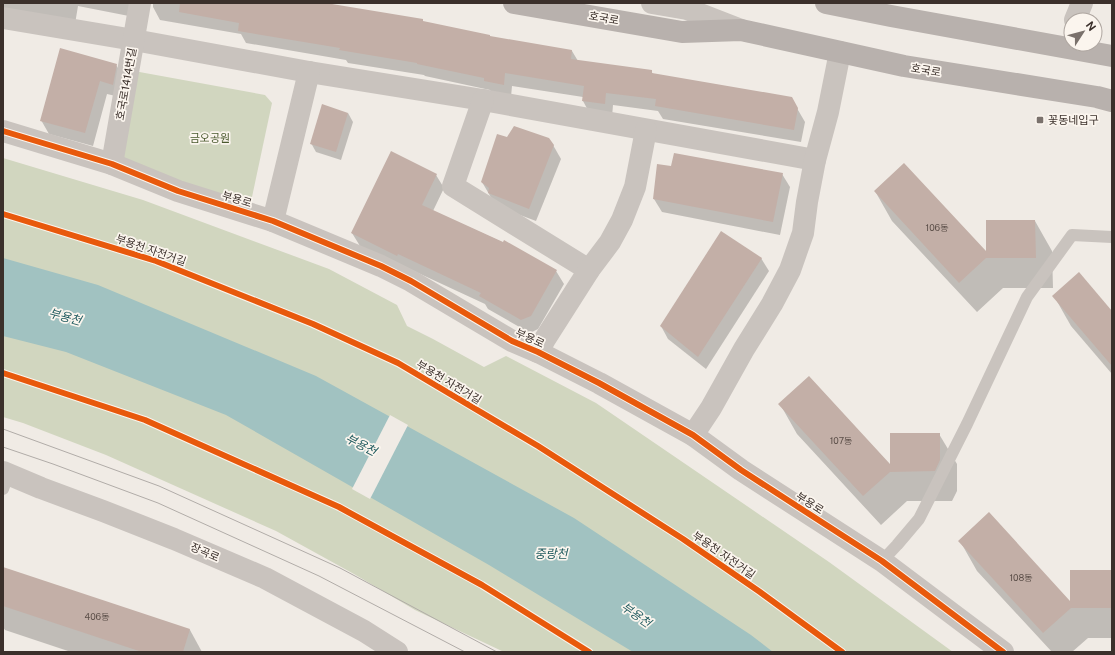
<svg xmlns="http://www.w3.org/2000/svg" width="1115" height="655" font-family="'Public Sans','Noto Sans KR',sans-serif">
  <style>
    .green { fill: #d1d6bf }
    .water { fill: #a1c2c1 }
    .pier { fill: #f0ebe5 }
    .shadow { fill: #0003 }
    .building { fill: #c3afa7 }
    .lines { fill: none; stroke-linecap: round; stroke-linejoin: round }
    .service { stroke: #c9c3be; stroke-width: 12 }
    .minor { stroke: #c9c3be; stroke-width: 22 }
    .tertiary { stroke: #c9c3be; stroke-width: 22 }
    .primary { stroke: #b8b1ad; stroke-width: 22 }
    .tram { stroke: #b1aca8; stroke-width: 1 }
    .cycleway-casing { stroke: #fbf5ee; stroke-width: 8 }
    .cycleway { stroke: #e8590c; stroke-width: 6 }
    .poi-dot { fill: #7a716c; stroke: #fbf5ee; stroke-width: 1.5 }
    .labels { text-anchor: middle; stroke-width: 3.5; stroke-linejoin: round; paint-order: stroke }
    .number-label { font-size: 9px; fill: #5d504a }
    .street-label { font-size: 11px; fill: #3b302b; stroke: #fbf5ee }
    .poi-label { font-size: 11px; fill: #3b302b; stroke: #fbf5ee; text-anchor: start }
    .park-label { font-size: 11px; fill: #4a5a2e; stroke: #fbf5ee }
    .water-label { font-size: 12px; font-style: italic; fill: #1f5a5e; stroke: #fbf5ee }
  </style>
  <rect width="100%" height="100%" fill="#f0ebe5"/>
  <g class="green">
    <polygon points="134,71 265,95 272,103 252,197 239,202 116,163"/>
    <polygon points="3,158 143,200 329,269 397,305 407,326 433,339 484,367 506,356 596,403 829,562 953,652 504,652 415,610 354,574 276,531 106,455 23,423 3,417"/>
  </g>
  <polygon class="water" points="3,258 98,285 316,376 574,518 751,635 773,652 633,652 489,565 226,415 66,352 3,336"/>
  <polygon class="pier" points="390,415 408,425 370,499 352,489"/>
  <g class="shadow">
    <polygon points="3,3 323,3 423,22 491,38 572,51 578,61 651,71 653,74 791,98 805,122 801,142 663,119 658,111 613,105 612,117 590,114 583,101 583,97 512,86 511,97 492,94 490,90 425,76 424,75 348,63 346,60 246,43 241,34 160,20 153,7 153,4 150,3 134,17 78,6 75,24 3,12"/>
    <polygon points="116,65 124,78 120,97 107,94 93,146 49,134 41,120"/>
    <polygon points="348,113 353,122 341,160 316,152 311,143"/>
    <polygon points="507,138 553,145 561,159 536,221 496,206 482,182"/>
    <polygon points="672,168 782,174 790,187 780,235 662,212 654,199"/>
    <polygon points="436,175 444,188 433,211 504,243 556,271 564,284 538,329 530,333 488,309 485,304 360,246 352,233"/>
    <polygon points="875,191 987,253 1035,221 1052,251 1053,288 1003,288 977,312 892,221"/>
    <polygon points="761,258 769,271 706,369 668,339 661,326"/>
    <polygon points="1054,296 1112,313 1112,374 1071,326"/>
    <polygon points="780,404 891,466 939,434 957,464 957,491 952,501 907,501 881,525 797,434"/>
    <polygon points="960,541 1072,604 1112,571 1112,638 1088,638 1072,652 1052,652 977,571"/>
    <polygon points="3,568 190,630 202,652 71,652 5,630 3,627"/>
  </g>
  <g class="building">
    <polygon points="180,3 326,3 423,19 423,21 490,35 490,36 572,50 571,59 652,70 652,73 792,97 798,108 794,130 655,106 656,99 606,93 605,104 582,101 584,86 505,73 504,85 484,81 484,78 417,64 417,63 339,50 340,48 238,31 239,23 179,12"/>
    <polygon points="60,48 117,64 113,85 100,81 85,133 40,121"/>
    <polygon points="322,104 348,113 336,152 310,144"/>
    <polygon points="514,126 549,138 554,145 529,209 488,193 489,188 481,182 497,134 507,137"/>
    <polygon points="391,151 437,174 422,205 503,242 504,240 557,270 531,316 521,320 479,296 481,293 398,254 397,256 351,233"/>
    <polygon points="674,153 783,173 773,222 653,199 657,164 671,166"/>
    <polygon points="904,163 986,251 986,220 1035,220 1036,258 986,258 959,283 874,191"/>
    <polygon points="721,231 762,258 698,357 660,326"/>
    <polygon points="1079,272 1112,311 1112,366 1052,296"/>
    <polygon points="809,376 890,464 890,433 940,433 940,460 935,471 890,472 863,496 778,404"/>
    <polygon points="989,512 1070,601 1070,570 1112,570 1112,608 1071,608 1043,633 958,541"/>
    <polygon points="3,567 190,629 183,652 142,652 3,606"/>
  </g>
  <g class="lines">
    <g class="service">
      <polyline points="3,489 8,474"/>
      <polyline points="882,561 897,545 919,519 967,424 1027,297 1072,235 1112,237"/>
    </g>
    <g class="minor">
      <polyline points="3,18 134,40 309,72 483,100 815,160"/>
      <polyline points="1075,20 1082,3"/>
      <polyline points="483,100 453,186 589,270"/>
      <polyline points="3,131 112,164 178,191 273,221 381,266 411,281 512,341 538,352 599,383 693,435 741,470 882,561 1003,652"/>
      <polyline points="112,164 140,3"/>
      <polyline points="273,221 309,72"/>
      <polyline points="538,352 545,339 589,270 610,242 622,220 635,187 646,130"/>
      <polyline points="693,435 711,408 744,349 772,304 790,270 803,233 807,202 815,160 828,112 840,52"/>
      <polyline points="3,472 41,488 103,511 174,539 265,578 364,631 397,652"/>
    </g>
    <polyline class="tertiary" points="652,3 687,9 741,30"/>
    <g class="primary">
      <polyline points="514,3 682,32 741,30 904,66 1097,97 1112,101"/>
      <polyline points="826,3 891,16 1112,56"/>
    </g>
    <g class="tram">
      <polyline points="3,429 159,486 340,568 497,652"/>
      <polyline points="3,447 53,464 158,503 319,576 465,652"/>
    </g>
    <g class="cycleway-casing">
      <g id="cycleway">
        <polyline points="3,131 112,164 178,191 273,221 381,266 411,281 512,341 538,352 599,383 693,435 741,470 882,561 1003,652"/>
        <polyline points="3,214 156,261 313,324 398,363 538,446 683,539 760,592 842,652"/>
        <polyline points="3,373 145,420 339,507 482,585 589,652"/>
      </g>
    </g>
    <use href="#cycleway" class="cycleway"/>
  </g>
  <rect class="poi-dot" x="1036" y="116" width="8" height="8" rx="2"/>
  <g class="labels">
    <g class="number-label">
      <text x="937" y="231">106동</text>
      <text x="841" y="444">107동</text>
      <text x="1021" y="581">108동</text>
      <text x="97" y="620">406동</text>
    </g>
    <g class="street-label">
      <text transform="translate(604 18) rotate(10)" y="4">호국로</text>
      <text transform="translate(926 70) rotate(9)" y="4">호국로</text>
      <text transform="translate(126 84) rotate(-80)" y="4">호국로1414번길</text>
      <text transform="translate(237 199) rotate(17)" y="4">부용로</text>
      <text transform="translate(151 250) rotate(19)" y="4">부용천 자전거길</text>
      <text transform="translate(530 338) rotate(25)" y="4">부용로</text>
      <text transform="translate(449 382) rotate(31)" y="4">부용천 자전거길</text>
      <text transform="translate(810 503) rotate(33)" y="4">부용로</text>
      <text transform="translate(205 552) rotate(23)" y="4">장곡로</text>
      <text transform="translate(724 555) rotate(35)" y="4">부용천 자전거길</text>
    </g>
    <g class="poi-label">
      <text x="1048" y="124">꽃동네입구</text>
    </g>
    <g class="park-label">
      <text x="210" y="142">금오공원</text>
    </g>
    <g class="water-label">
      <text transform="translate(65 317) rotate(15)" y="4">부용천</text>
      <text transform="translate(361 445) rotate(27)" y="4">부용천</text>
      <text x="551" y="558">중랑천</text>
      <text transform="translate(636 615) rotate(35)" y="4">부용천</text>
    </g>
  </g>
  <rect width="1115" height="655" fill="none" stroke="#3b302b" stroke-width="8"/>
  <g transform="translate(1083 32) rotate(54)"><circle r="19" fill="#fbf5ee" stroke="#aea6a0"/>
  <path d="M0-3L7 15L0 10L-7 15Z" fill="#7a716c"/>
  <text y="-6" font-size="11" font-weight="bold" text-anchor="middle" fill="#3b302b">N</text>
  </g>
</svg>
